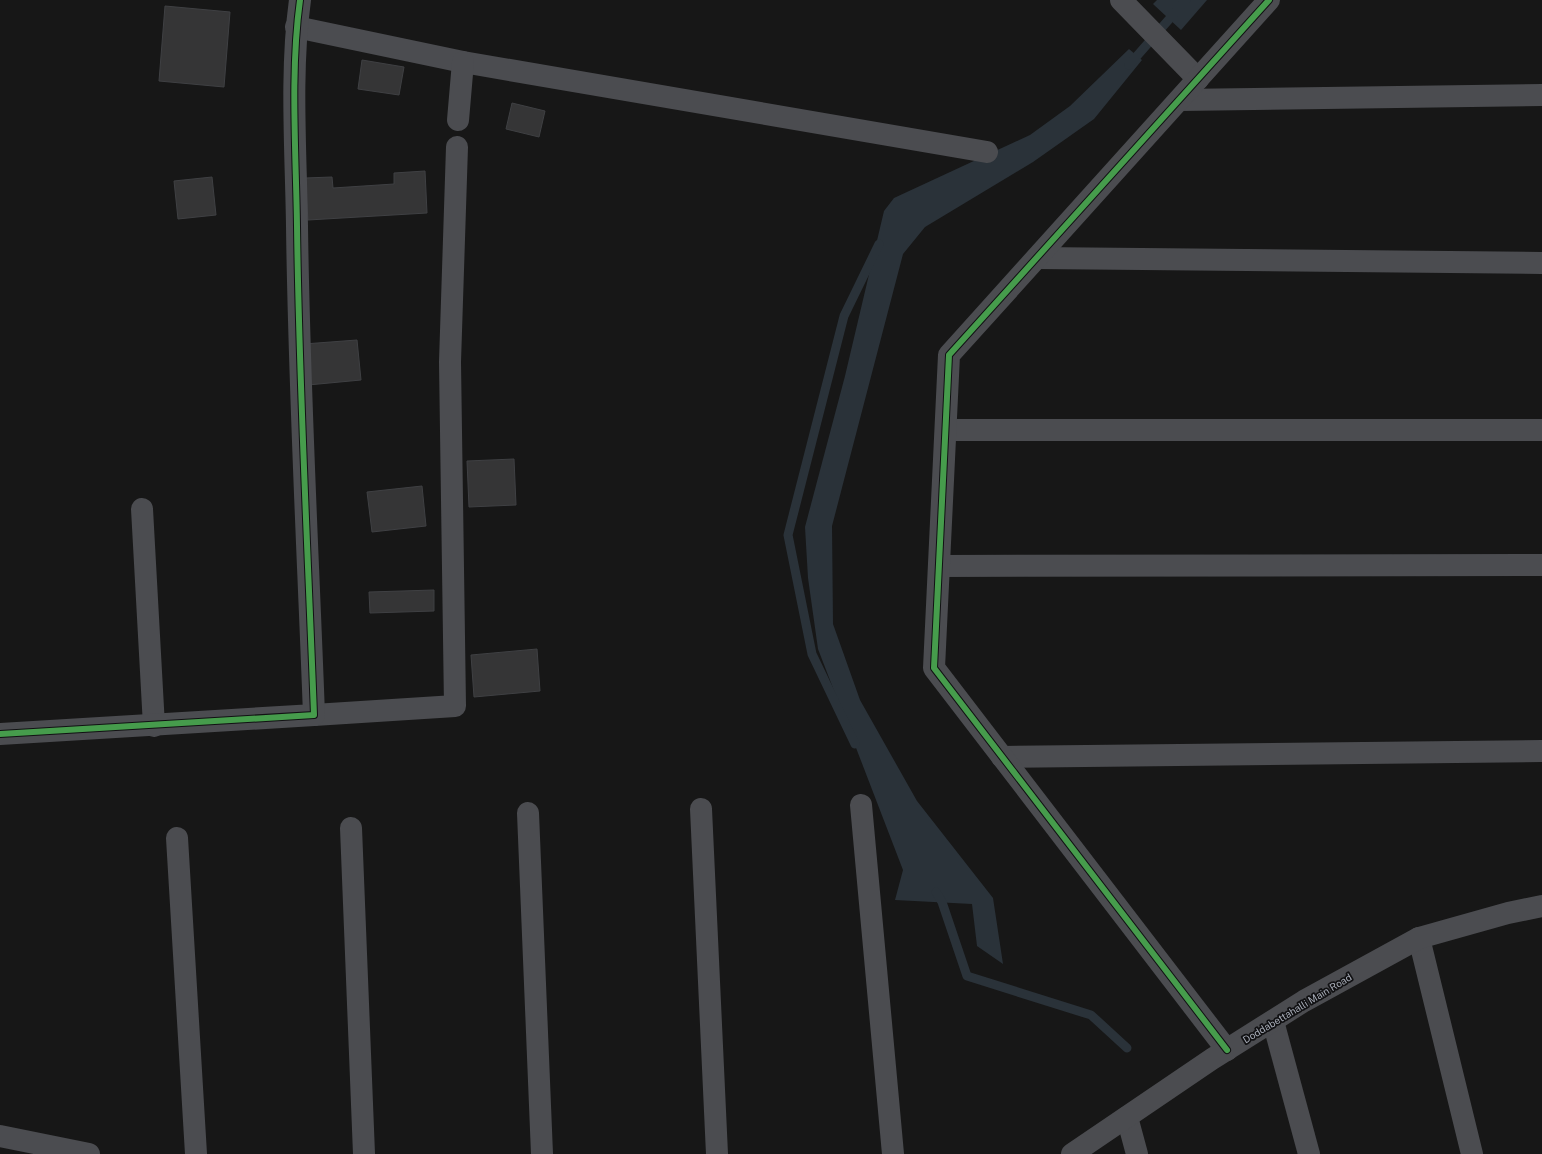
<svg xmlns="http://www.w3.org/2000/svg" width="1542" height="1154" font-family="'Public Sans',sans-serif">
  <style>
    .water { fill: #2a3239 }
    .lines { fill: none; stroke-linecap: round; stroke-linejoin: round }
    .stream { stroke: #2a3239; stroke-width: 9 }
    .building { fill: #353536; stroke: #3f4043 }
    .minor { stroke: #4b4c50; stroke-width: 22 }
    .tertiary { stroke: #4b4c50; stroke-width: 22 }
    .cycleway-casing { stroke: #111113; stroke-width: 8 }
    .cycleway { stroke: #469c4c; stroke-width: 6 }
    .labels { text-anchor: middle; stroke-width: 3.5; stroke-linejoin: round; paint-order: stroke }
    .street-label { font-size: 10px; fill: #a8adb8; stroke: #111113 }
  </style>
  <rect width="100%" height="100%" fill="#171717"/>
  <g class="water">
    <polygon points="1157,0 1207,0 1181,30 1153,4"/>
    <polygon points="1129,49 1142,60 1094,119 1033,162 925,227 903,254 832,526 833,624 860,700 917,801 993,898 1003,964 977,946 972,904 895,900 903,870 818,649 808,578 805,527 845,376 884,211 894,198 1030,135 1070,106"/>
  </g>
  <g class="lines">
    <g class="stream">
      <polyline points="1129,65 1186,0"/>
      <polyline points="855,744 812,654 788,535 844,316 879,244"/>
      <polyline points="936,892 942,902 967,976 1091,1015 1127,1048"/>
    </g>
  </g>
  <g class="building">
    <polygon points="165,6 230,12 224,87 159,81"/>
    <polygon points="362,60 404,67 399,95 358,89"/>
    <polygon points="512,103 545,111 539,137 506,129"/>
    <polygon points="425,171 427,213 308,220 305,178 332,177 333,188 394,184 394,173"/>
    <polygon points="212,177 216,215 178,219 174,181"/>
    <polygon points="357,340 361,380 308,385 304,344"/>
    <polygon points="514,459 516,505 469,507 467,461"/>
    <polygon points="422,486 426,526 372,532 367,492"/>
    <polygon points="434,590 434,611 370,613 369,592"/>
    <polygon points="537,649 540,691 474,697 471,655"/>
  </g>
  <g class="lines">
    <g class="minor">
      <polyline points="1121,0 1198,79"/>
      <polyline points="296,27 463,62 987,152"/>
      <polyline points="1180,100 1542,95"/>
      <polyline points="458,120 463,62"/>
      <polyline points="1037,258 1542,263"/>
      <polyline points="946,430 1542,430"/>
      <polyline points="142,509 154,726"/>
      <polyline points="939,566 1542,565"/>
      <polyline points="314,715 455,706 450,362 457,147"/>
      <path d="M0,734L314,715C308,552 299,389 297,226C296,153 290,72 300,0"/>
      <polyline points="1002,757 1542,751"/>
      <polyline points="861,805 893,1154"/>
      <polyline points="701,809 717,1154"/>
      <polyline points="528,813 542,1154"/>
      <polyline points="351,828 364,1154"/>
      <polyline points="177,838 196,1154"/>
      <polyline points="1419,938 1472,1154"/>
      <polyline points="1273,1021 1309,1154"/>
      <polyline points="1227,1050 934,668 949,355 1269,0"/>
      <polyline points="1127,1117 1137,1154"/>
    </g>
    <g class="tertiary">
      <polyline points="0,1136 89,1154"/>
      <polyline points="1072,1154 1212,1059 1304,1001 1419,938 1508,913 1542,906"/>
    </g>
    <g class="cycleway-casing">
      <g id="cycleway">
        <path d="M0,734L314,715C308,552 299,389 297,226C296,153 290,72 300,0"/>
        <polyline points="1227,1050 934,668 949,355 1269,0"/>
      </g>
    </g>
    <use href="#cycleway" class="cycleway"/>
  </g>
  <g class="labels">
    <g class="street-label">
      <text transform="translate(1297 1008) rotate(-31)" y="4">Doddabettahalli Main Road</text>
    </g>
  </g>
</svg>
